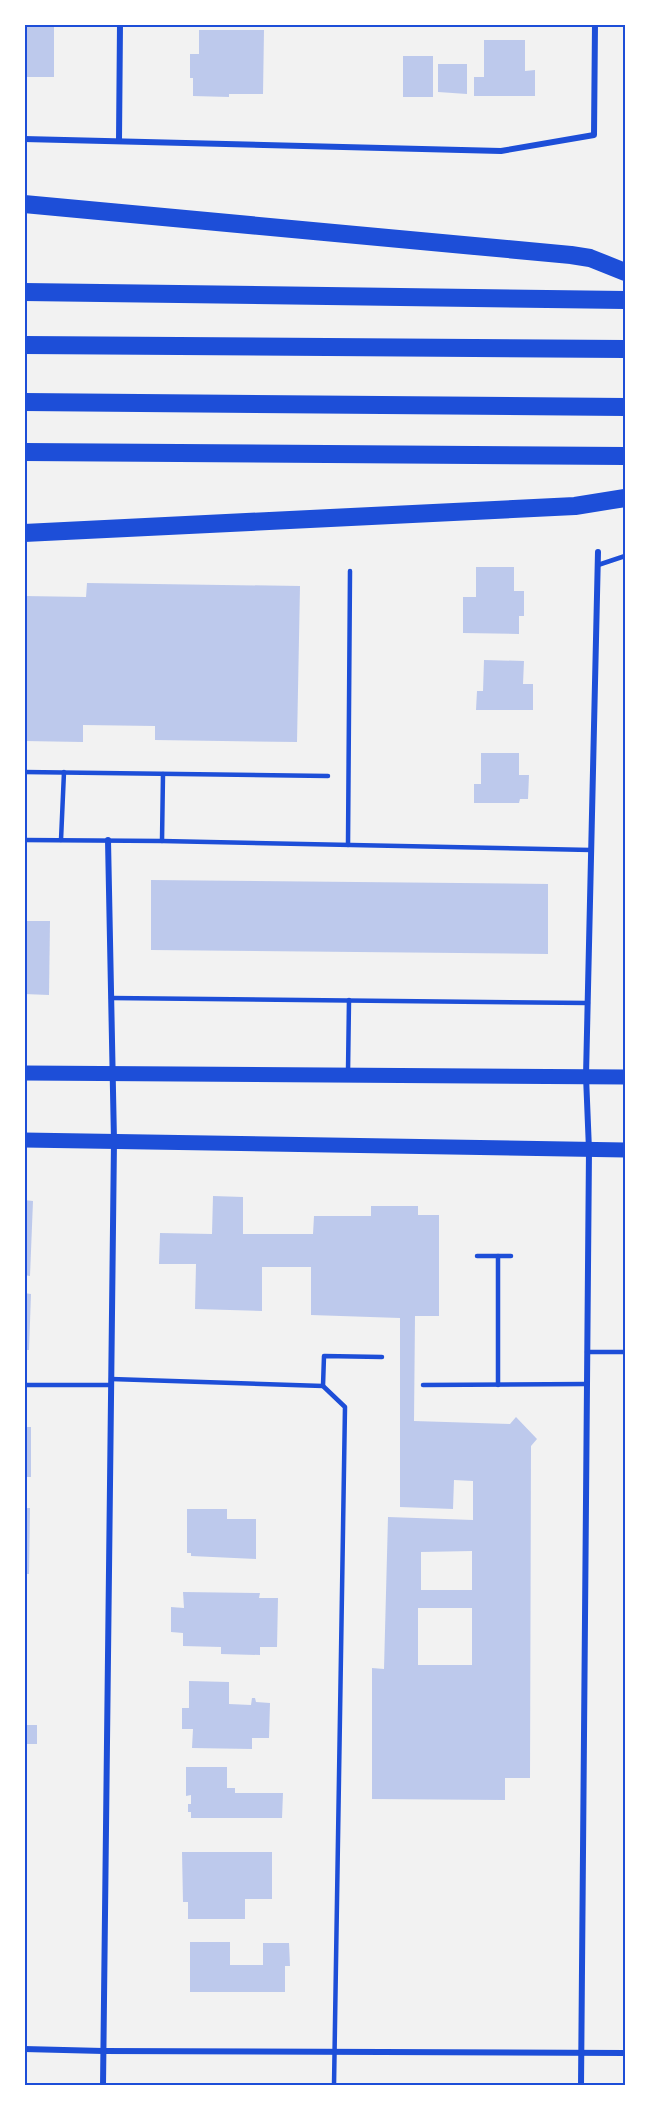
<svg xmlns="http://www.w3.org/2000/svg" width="649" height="2110" font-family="'Alegreya Sans',sans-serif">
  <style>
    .building { fill: #bdc9ec; fill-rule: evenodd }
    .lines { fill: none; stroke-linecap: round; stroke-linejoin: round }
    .service { stroke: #1d4ed8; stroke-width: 4.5 }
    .minor { stroke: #1d4ed8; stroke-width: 6 }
    .primary { stroke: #1d4ed8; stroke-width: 15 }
    .motorway { stroke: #1d4ed8; stroke-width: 18 }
    .neatline { fill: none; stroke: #1d4ed8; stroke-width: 2 }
  </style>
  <rect width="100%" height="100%" fill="#f2f2f2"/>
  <g class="building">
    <rect x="24" y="24" width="30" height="53"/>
    <polygon points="199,30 264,30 263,94 229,94 229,97 193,96 193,78 190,78 190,54 199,54"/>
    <polygon points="484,40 525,40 525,71 535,70 535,96 474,96 474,77 484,77"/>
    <rect x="403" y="56" width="30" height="41"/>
    <polygon points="438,64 467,64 467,94 438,92"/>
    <polygon points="476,567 514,567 514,591 524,591 524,616 519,616 519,634 463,633 463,597 476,597"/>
    <polygon points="87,583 300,586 297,742 155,740 155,726 83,725 83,742 24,741 24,596 86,597"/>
    <polygon points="484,660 524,661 523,684 533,684 533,710 476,710 477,691 483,691"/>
    <polygon points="481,753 519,753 519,775 529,775 528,799 520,799 519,803 474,803 474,784 481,784"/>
    <polygon points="151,880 548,884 548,954 151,950"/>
    <polygon points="24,921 50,921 49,995 24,994"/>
    <path d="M213,1196L243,1197V1234H313L314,1216H371V1206H418V1215H439V1316H415L414,1421L510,1424L516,1417L537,1439L531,1446L530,1778H505V1800L372,1799V1668L384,1669L388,1517L473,1520V1481L454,1480L453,1509L400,1507V1318L311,1315V1267H262V1311L195,1309L196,1264H159L160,1233L212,1234ZM472,1551V1590H421V1552ZM418,1608H472V1665H418Z"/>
    <polygon points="24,1200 33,1201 30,1276 24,1275"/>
    <polygon points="24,1293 31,1294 29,1350 24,1350"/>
    <rect x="24" y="1427" width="7" height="50"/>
    <polygon points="24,1508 30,1508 29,1574 24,1574"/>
    <polygon points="187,1509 227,1509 227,1519 256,1519 256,1559 191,1556 191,1553 187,1553"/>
    <polygon points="183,1592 260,1593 259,1598 278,1598 277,1647 260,1647 260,1655 221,1654 221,1647 183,1646 183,1633 171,1632 171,1607 184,1608"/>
    <polygon points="24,1593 27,1593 26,1661 24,1661"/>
    <polygon points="189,1681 229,1682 229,1704 251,1705 252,1698 255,1698 256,1702 270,1703 269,1738 252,1738 252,1749 192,1748 193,1729 182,1729 182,1708 189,1708"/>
    <rect x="24" y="1725" width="13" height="19"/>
    <rect x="24" y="1765" width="3" height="51"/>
    <polygon points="186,1767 227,1767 227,1788 235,1788 235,1793 283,1793 282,1818 191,1818 191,1812 188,1812 188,1804 191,1804 191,1795 186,1796"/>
    <polygon points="182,1852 272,1852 272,1899 245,1899 245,1919 188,1919 188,1902 183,1902"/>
    <rect x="24" y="1854" width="3" height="47"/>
    <polygon points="190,1942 230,1942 230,1965 263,1965 263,1943 289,1943 290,1966 285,1966 285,1992 190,1992"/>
  </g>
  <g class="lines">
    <g class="service">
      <polyline points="598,565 625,556"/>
      <polyline points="24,772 328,776"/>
      <polyline points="24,840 162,841 591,850"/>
      <polyline points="61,840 64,772"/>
      <polyline points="162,841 163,774"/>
      <polyline points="348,845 350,571"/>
      <polyline points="111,998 588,1003"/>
      <polyline points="348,1072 349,1000"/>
      <polyline points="477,1256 511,1256"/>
      <polyline points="498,1256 498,1385"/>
      <polyline points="587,1352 625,1352"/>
      <polyline points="111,1379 323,1386 324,1356 382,1357"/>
      <polyline points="24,1385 111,1385"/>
      <polyline points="423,1385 587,1384"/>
      <polyline points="323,1386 345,1407 334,2086"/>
    </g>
    <g class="minor">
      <polyline points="24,139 501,151 594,135 595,24"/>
      <polyline points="119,140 120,24"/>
      <polyline points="24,2049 103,2051 625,2053"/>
      <polyline points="103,2086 114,1141 108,840"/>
      <polyline points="581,2086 589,1150 586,1076 598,552"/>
    </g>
    <g class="primary">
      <polyline points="24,1073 625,1077"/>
      <polyline points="24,1140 625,1150"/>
    </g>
    <g class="motorway">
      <polyline points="24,204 571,255 590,258 625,272"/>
      <polyline points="24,292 625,300"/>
      <polyline points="24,345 625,349"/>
      <polyline points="24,402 625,407"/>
      <polyline points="24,452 625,456"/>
      <polyline points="24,533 575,506 625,498"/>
    </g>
  </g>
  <rect width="649" height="2110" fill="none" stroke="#ffffff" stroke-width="51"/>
  <rect x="26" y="26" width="598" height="2058" class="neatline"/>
</svg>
